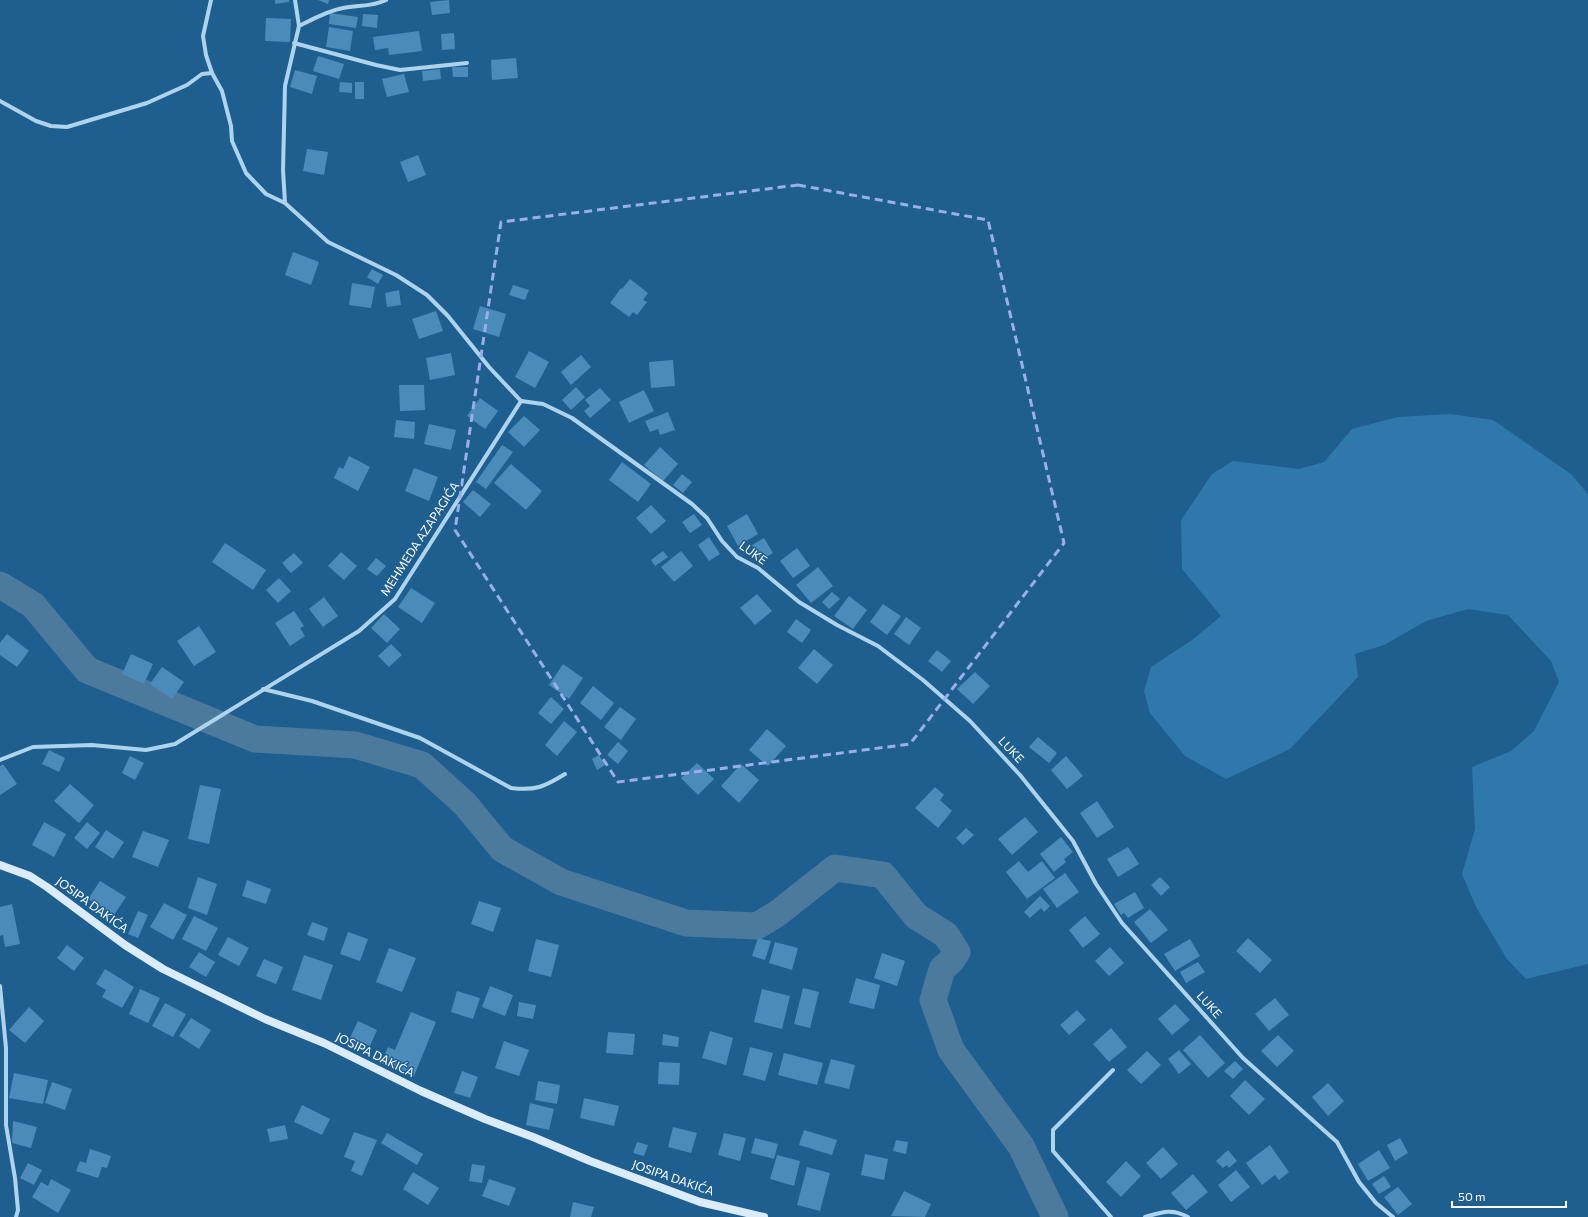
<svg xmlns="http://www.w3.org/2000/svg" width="1588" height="1217" font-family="Commissioner,sans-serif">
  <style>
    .green { fill: #2e78ac }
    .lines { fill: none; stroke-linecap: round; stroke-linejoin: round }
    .river { stroke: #4c7a9c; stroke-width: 27 }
    .building { fill: #4a8bb9 }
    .street { stroke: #aed3ed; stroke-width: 4 }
    .secondary { stroke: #daecfa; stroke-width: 8 }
    .marked { fill: none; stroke: #99afed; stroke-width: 3; stroke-dasharray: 8 5; stroke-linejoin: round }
    .labels { text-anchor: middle; stroke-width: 3; stroke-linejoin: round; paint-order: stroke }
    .street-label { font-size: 12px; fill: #fff; stroke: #1e5f90 }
  </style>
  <rect width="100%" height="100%" fill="#1e5f90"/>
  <polygon class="green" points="1450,414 1493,420 1571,474 1588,494 1588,964 1526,979 1507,959 1476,907 1462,874 1475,829 1472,767 1511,751 1534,731 1559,682 1551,661 1508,615 1468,609 1426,621 1384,645 1355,654 1358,677 1290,749 1226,779 1185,756 1150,713 1144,691 1151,667 1192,640 1221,616 1182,569 1181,520 1212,474 1233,461 1299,469 1324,462 1352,429 1398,417"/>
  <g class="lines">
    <polyline class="river" points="0,585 33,605 87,670 255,739 355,745 422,765 465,804 502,849 561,882 686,923 757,926 778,913 835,868 883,875 916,916 946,935 957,952 951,961 942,969 933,1000 951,1050 1021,1146 1055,1217"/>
  </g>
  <g class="building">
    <polygon points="275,0 289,0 289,2 275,4"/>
    <polygon points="318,0 329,0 328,4"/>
    <polygon points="449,0 450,13 432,15 430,2"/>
    <polygon points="330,13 358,17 356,28 329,24"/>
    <polygon points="363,14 378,15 377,28 362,26"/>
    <polygon points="266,18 291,19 290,42 265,41"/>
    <polygon points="329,27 353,31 350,51 326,47"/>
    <polygon points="419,31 422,51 389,55 388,48 375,50 373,37"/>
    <polygon points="454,33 455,49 442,50 441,34"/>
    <polygon points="318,56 344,64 339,79 313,71"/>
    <polygon points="516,58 518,78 492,80 491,60"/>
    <polygon points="452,67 468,67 468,77 453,77"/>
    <polygon points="440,69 441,79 423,81 422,71"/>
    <polygon points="295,70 317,76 312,94 290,87"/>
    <polygon points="404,74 409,92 387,97 382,79"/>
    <polygon points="340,82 352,83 352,93 339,92"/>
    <rect x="355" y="82" width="9" height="17"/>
    <polygon points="307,149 328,152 324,175 303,171"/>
    <polygon points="418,155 426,175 408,182 400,162"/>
    <polygon points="293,252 319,262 311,285 285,275"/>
    <polygon points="372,269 383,275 378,284 367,277"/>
    <polygon points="630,279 648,293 643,300 647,302 637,315 633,312 629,317 610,303 621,288 622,289"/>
    <polygon points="352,283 375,287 371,308 349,305"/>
    <polygon points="513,285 529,290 525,300 509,295"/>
    <polygon points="399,290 401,305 387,307 385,293"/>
    <polygon points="480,306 506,314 499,337 473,329"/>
    <polygon points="436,311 443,331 419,339 412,319"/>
    <polygon points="529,351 549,362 535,388 515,377"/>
    <polygon points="451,353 455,375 430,380 426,358"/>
    <polygon points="581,355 591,367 571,385 561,372"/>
    <polygon points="673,360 675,386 651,388 649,362"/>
    <polygon points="399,385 424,385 425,410 400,411"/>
    <polygon points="576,387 585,397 571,410 562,400"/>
    <polygon points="600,388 611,400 590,418 584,411 590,406 585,400"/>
    <polygon points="644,390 654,411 629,423 619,402"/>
    <polygon points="480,398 498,411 485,429 467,416"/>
    <polygon points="668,412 675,430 660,435 658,429 650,432 645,421"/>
    <polygon points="524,416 540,430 524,447 508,432"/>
    <polygon points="396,420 415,422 414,439 394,437"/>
    <polygon points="429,424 456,430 451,450 424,444"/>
    <polygon points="502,445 513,452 486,489 476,482"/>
    <polygon points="660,447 678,464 663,481 644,465"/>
    <polygon points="349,456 370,467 358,491 334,478 339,467 343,469"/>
    <polygon points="622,462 651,484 638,502 609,480"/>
    <polygon points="511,464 542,491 526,510 494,483"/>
    <polygon points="414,468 438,477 429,501 405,491"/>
    <polygon points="682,474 692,482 683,493 673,485"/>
    <polygon points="473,490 491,504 480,517 463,502"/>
    <polygon points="651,505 666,521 651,534 636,518"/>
    <polygon points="694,514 702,525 690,533 682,522"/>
    <polygon points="747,514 758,534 738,546 727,526"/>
    <polygon points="709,537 720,554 709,561 698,545"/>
    <polygon points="764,538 773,553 761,560 752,545"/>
    <polygon points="225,543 266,570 253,590 212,562"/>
    <polygon points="797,548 810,566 793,578 780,561"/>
    <polygon points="663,551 668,557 655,566 651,560"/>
    <polygon points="681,551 693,566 674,582 661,567"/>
    <polygon points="341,552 357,566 344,580 328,566"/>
    <polygon points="294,553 303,563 291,573 282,563"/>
    <polygon points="376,558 386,566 377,576 367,569"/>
    <polygon points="818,567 833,586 811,603 796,585"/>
    <polygon points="279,578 291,591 278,603 266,590"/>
    <polygon points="411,588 435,603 422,623 398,607"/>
    <polygon points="832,592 840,599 829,609 822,602"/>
    <polygon points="757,594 772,611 755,625 740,608"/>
    <polygon points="849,596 867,610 853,629 834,616"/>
    <polygon points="324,597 338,616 323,627 309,609"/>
    <polygon points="883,604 901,616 887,635 870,622"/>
    <polygon points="294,611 304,626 300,628 305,636 290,646 275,623"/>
    <polygon points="384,614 400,629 387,643 371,628"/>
    <polygon points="906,617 921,628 909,645 894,634"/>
    <polygon points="796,619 811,630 802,643 787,632"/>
    <polygon points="199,626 216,652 194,666 177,641"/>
    <polygon points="7,634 29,651 17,667 0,655 0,643"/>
    <polygon points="391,644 402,655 389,667 378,656"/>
    <polygon points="814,649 833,665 817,684 798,668"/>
    <polygon points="937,650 951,661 942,672 928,661"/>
    <polygon points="131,654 153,664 144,684 122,674"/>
    <polygon points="563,664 583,678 569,699 549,685"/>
    <polygon points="162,667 184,682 172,699 150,684"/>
    <polygon points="975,672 990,686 973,704 957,689"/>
    <polygon points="593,686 614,703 601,720 580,703"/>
    <polygon points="551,697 564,709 551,724 538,713"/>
    <polygon points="620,707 636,719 621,740 604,727"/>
    <polygon points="564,721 577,732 557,756 545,745"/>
    <polygon points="767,729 786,746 768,766 749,750"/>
    <polygon points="1038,737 1057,753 1049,763 1029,747"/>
    <polygon points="618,742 628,751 618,764 607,755"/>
    <polygon points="49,750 65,758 59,772 42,764"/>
    <polygon points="599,755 605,765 597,770 592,759"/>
    <polygon points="130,756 144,763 135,780 122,773"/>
    <polygon points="1066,756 1083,776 1067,789 1051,770"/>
    <polygon points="697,763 714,779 698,795 681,778"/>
    <polygon points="3,764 17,784 0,795 0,766"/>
    <polygon points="741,764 759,780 739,803 721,786"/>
    <polygon points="70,784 94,805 79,823 54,801"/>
    <polygon points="200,785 221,789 209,844 188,839"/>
    <polygon points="935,787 944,795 940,800 952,811 938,828 915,808"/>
    <polygon points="1097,801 1114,827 1097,838 1080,813"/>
    <polygon points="1025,817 1038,832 1012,855 998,839"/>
    <polygon points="44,822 66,834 54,857 32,845"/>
    <polygon points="87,822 100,833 87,849 74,838"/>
    <polygon points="966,828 974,835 963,845 956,838"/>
    <polygon points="106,830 124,842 113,859 95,847"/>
    <polygon points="143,831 169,840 158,867 132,857"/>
    <polygon points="1061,837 1073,852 1064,859 1066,862 1054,872 1040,854"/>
    <polygon points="1128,847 1139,864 1118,877 1107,859"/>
    <polygon points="1019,861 1028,872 1042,861 1055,878 1027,899 1006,872"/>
    <polygon points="1065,873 1079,892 1057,908 1043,889"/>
    <polygon points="198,877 217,884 207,915 188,908"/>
    <polygon points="1160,877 1170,887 1161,896 1151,885"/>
    <polygon points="247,880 271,889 266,904 242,896"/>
    <polygon points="100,881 126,897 114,915 88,899"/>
    <polygon points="1135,892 1144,908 1128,918 1124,913 1121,915 1114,904"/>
    <polygon points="1040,896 1050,906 1044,912 1041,908 1030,918 1024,912"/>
    <polygon points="479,901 501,908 493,932 471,924"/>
    <polygon points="164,903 187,915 173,940 150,927"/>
    <polygon points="12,904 20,944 5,947 3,935 0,936 0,907"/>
    <polygon points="1150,909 1168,930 1151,943 1134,922"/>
    <polygon points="138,911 148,915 138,938 128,934"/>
    <polygon points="194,916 218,928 206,951 182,939"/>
    <polygon points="1085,916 1100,934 1083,948 1069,930"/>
    <polygon points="312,922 328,928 324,941 307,935"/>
    <polygon points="348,932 368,939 360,961 340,954"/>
    <polygon points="228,937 249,948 239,966 218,955"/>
    <polygon points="758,938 771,941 765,960 752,956"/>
    <polygon points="1248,938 1272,960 1260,973 1236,951"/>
    <polygon points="536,939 559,945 551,977 528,971"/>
    <polygon points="1190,939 1200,956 1175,971 1164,954"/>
    <polygon points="775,942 798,948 792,970 769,963"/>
    <polygon points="67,945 84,958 74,971 57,958"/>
    <polygon points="1110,947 1124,963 1109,976 1095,961"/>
    <polygon points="389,948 416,958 402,992 376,982"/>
    <polygon points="199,952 215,962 206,977 189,967"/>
    <polygon points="882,953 905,961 897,986 874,978"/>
    <polygon points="304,955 333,965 321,1000 292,990"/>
    <polygon points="264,959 283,967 276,984 256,976"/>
    <polygon points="1198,962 1205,972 1186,983 1180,972"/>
    <polygon points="105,969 134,987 122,1008 102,997 106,990 96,984"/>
    <polygon points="856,978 880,985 874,1009 849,1003"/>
    <polygon points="490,986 513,995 505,1016 482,1007"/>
    <polygon points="803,988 819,992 810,1028 794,1024"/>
    <polygon points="140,989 160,998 148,1023 129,1014"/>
    <polygon points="762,989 790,996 782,1029 754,1022"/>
    <polygon points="457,991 480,998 473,1019 451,1012"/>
    <polygon points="1275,998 1289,1015 1269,1031 1255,1014"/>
    <polygon points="519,1002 536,1005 533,1019 517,1016"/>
    <polygon points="165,1003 186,1014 173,1037 152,1026"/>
    <polygon points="1175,1004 1190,1020 1172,1035 1158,1019"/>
    <polygon points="29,1007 44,1021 25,1043 9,1030"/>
    <polygon points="1077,1010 1086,1020 1069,1035 1060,1025"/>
    <polygon points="411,1012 436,1022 414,1076 381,1063 388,1047 395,1050"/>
    <polygon points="191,1018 211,1030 199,1049 179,1036"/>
    <polygon points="358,1021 377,1030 370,1046 350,1038"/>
    <polygon points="1111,1028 1127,1047 1109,1062 1093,1044"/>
    <polygon points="710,1031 733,1038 726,1065 702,1058"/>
    <polygon points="608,1032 635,1034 633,1055 606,1053"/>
    <polygon points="663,1034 679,1037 678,1047 662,1045"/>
    <polygon points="1200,1035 1225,1063 1208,1078 1183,1050"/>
    <polygon points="1278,1035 1294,1051 1277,1067 1261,1051"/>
    <polygon points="504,1041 529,1050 519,1076 495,1068"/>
    <polygon points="750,1047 773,1053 765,1081 743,1075"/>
    <polygon points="1179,1050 1191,1064 1179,1074 1168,1059"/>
    <polygon points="1147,1051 1161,1065 1141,1084 1127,1070"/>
    <polygon points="784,1053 823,1063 817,1085 778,1075"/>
    <polygon points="831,1059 855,1065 849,1089 824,1083"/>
    <polygon points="1235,1061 1243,1069 1233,1079 1224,1071"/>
    <polygon points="659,1062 680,1063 679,1085 658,1084"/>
    <polygon points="462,1071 478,1077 470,1098 454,1093"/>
    <polygon points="14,1073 48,1080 43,1104 9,1098"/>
    <polygon points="1245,1080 1265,1099 1249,1115 1230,1096"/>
    <polygon points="538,1081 560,1085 557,1104 535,1100"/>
    <polygon points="52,1082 72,1089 65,1110 45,1103"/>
    <polygon points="1328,1083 1344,1101 1328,1116 1312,1097"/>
    <polygon points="584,1098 619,1106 614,1126 580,1118"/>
    <polygon points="530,1103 554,1109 549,1130 526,1125"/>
    <polygon points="302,1105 330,1119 322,1135 294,1122"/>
    <polygon points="13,1121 37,1127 31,1148 12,1143"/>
    <polygon points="285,1125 288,1139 270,1142 267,1129"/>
    <polygon points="673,1127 697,1133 691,1153 668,1147"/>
    <polygon points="804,1130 837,1140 832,1155 799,1145"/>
    <polygon points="354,1132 377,1140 362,1176 351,1171 355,1161 344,1157"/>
    <polygon points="387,1133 423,1154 417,1165 381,1143"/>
    <polygon points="724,1133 746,1138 740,1161 718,1155"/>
    <polygon points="755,1138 778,1144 774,1159 751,1153"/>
    <polygon points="1400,1138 1408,1153 1395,1161 1387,1145"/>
    <polygon points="896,1140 908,1142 906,1154 893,1151"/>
    <polygon points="637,1142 648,1145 644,1156 633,1153"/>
    <polygon points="1270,1145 1289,1172 1279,1180 1275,1175 1262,1185 1246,1163"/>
    <polygon points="1163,1147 1178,1164 1161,1179 1146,1163"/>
    <polygon points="90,1149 111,1156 107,1168 102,1167 98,1178 76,1171 80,1161 86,1163"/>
    <polygon points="1228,1150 1237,1161 1229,1168 1227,1165 1223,1168 1216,1161"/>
    <polygon points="1379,1150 1390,1168 1368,1181 1358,1164"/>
    <polygon points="865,1154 888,1159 884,1180 861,1175"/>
    <polygon points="777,1155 800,1161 794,1186 770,1179"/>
    <polygon points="1126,1161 1141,1176 1121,1197 1106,1182"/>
    <polygon points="28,1163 42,1170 34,1185 20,1178"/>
    <polygon points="472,1164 485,1166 482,1183 469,1181"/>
    <polygon points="807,1167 830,1173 820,1211 797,1205"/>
    <polygon points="1236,1170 1250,1187 1231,1202 1218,1185"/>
    <polygon points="413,1172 439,1188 428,1205 403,1189"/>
    <polygon points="1193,1174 1208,1192 1186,1210 1171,1193"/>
    <polygon points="1384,1176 1391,1187 1379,1194 1372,1184"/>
    <polygon points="51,1179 71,1190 58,1213 32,1197 41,1182 48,1186"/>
    <polygon points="489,1179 516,1188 509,1206 482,1196"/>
    <polygon points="1398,1187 1412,1204 1398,1215 1384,1197"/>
    <polygon points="904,1191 931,1204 925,1217 891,1216"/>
    <polygon points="573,1202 594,1207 591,1217 570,1217"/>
  </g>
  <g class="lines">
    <g class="street">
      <polyline points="211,0 203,36 206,55 212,73"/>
      <path d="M299,26C313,19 327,11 343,8C358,5 372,7 386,0"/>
      <polyline points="294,43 376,65 400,70 467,63"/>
      <polyline points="0,101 36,121 51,126 67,127 147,103 187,85 202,74 212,73 222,91 231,126 232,141 246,173 266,194 285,203 328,242 396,275 427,295 448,316 489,367 521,401"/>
      <polyline points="285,203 283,170 285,86 299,26 295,0"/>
      <polyline points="521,401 543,404 572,418 692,504 707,518 722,541 737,557 758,568 799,602 837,625 878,646 923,680 970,721 1020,775 1073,841 1096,884 1122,923 1243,1058 1337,1142 1359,1182 1376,1203 1393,1217"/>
      <path d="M263,689L312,701L420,738L511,788C535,791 544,787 565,774"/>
      <polyline points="0,760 33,747 92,745 146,750 175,744 359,631 395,599 521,401"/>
      <polyline points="0,986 6,1048 6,1125 15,1178 18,1210 16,1217"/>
      <polyline points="1111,1217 1053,1151 1053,1130 1113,1070"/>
      <path d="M1145,1217C1162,1212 1172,1208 1188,1217"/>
    </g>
    <polyline class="secondary" points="0,865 30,876 47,887 125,945 163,969 265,1019 324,1043 421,1091 485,1119 533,1137 590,1161 700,1202 764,1217"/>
  </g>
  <path class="marked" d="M798,185L988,220L1064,543L910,744L618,782L455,530L501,222Z"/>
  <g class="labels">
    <g class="street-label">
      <text transform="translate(420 539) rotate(-57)" y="4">MEHMEDA AZAPAGIĆA</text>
      <text transform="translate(753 553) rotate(35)" y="4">LUKE</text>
      <text transform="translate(1011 750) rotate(47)" y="4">LUKE</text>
      <text transform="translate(92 905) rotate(36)" y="4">JOSIPA DAKIĆA</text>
      <text transform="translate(1209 1005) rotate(48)" y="4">LUKE</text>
      <text transform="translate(375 1055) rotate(26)" y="4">JOSIPA DAKIĆA</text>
      <text transform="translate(673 1178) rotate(19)" y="4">JOSIPA DAKIĆA</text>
    </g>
  </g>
  <path d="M1452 1201v6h114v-6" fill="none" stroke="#ffffff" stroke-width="2"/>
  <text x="1458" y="1201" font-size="12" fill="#ffffff" stroke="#1e5f90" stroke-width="3" paint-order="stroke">50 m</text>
</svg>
